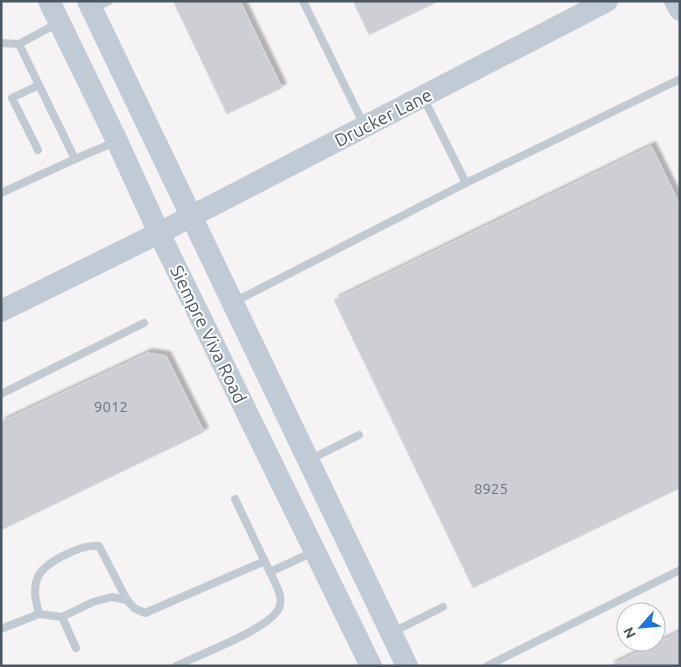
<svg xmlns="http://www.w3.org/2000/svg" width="681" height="667" font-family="Ubuntu,sans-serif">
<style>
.building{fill:#cdcfd5;stroke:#d7d9de;filter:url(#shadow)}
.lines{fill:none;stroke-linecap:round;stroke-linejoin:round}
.lane{stroke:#c1cad2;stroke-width:8}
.secondary{stroke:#c1cbd6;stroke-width:22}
.labels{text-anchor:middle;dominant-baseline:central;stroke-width:4;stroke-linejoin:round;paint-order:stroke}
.number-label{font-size:15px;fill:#6b747e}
.street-label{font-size:18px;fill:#4a5661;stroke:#fff}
</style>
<defs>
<filter id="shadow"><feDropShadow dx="4.5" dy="-4.5" stdDeviation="1" flood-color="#0004"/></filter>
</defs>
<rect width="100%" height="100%" fill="#f5f3f3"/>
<g class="building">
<path d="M173,1H240L282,88L227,114Z"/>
<path d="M353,1H439L369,35Z"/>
<path d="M651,146L680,205V488L473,588L334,300Z"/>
<path d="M148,353L166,356L204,432L1,530V422Z"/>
<path d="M680,632V666H609Z"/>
</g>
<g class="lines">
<g class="lane">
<path d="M303,1L364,125"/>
<path d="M93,9L109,1"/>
<path d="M58,23L19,44L75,159L115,142"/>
<path d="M1,43L19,44"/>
<path d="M423,97L466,183L680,79"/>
<path d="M38,150L12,98L39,85"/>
<path d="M1,193L75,159"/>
<path d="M234,302L466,183"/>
<path d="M1,394L144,323"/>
<path d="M309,460L359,435"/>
<path d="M235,499L270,572L313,552"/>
<path d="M39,614C36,602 33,591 37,579C43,562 82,544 99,546L127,600"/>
<path d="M1,629L39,614L62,617"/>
<path d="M393,632L443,607"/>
<path d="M76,648L62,617L93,602L112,597L127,600L134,608L145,613L265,561"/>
<path d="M176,666C198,655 270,629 279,608C284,597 275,583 270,572"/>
<path d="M487,666L680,570"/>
</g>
<g class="secondary">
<path d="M49,1L117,141L159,233L371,666"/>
<path d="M88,1L407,666"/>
<path d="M675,1L680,10"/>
<path d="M1,311L159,233L607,1"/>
</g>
</g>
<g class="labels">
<g class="number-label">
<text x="111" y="406">9012</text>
<text x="491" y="488">8925</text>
</g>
<g class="street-label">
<text transform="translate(383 117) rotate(-27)">Drucker Lane</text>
<text transform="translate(209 334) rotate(64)">Siempre Viva Road</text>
</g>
</g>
<rect width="681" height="667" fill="none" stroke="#4a5661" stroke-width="5"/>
<g transform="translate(641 627) rotate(243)"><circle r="24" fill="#ffffff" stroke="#b7bbc0"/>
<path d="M0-4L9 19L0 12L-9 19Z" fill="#1a73e8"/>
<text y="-8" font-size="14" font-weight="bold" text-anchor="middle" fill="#4a5661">N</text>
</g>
</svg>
